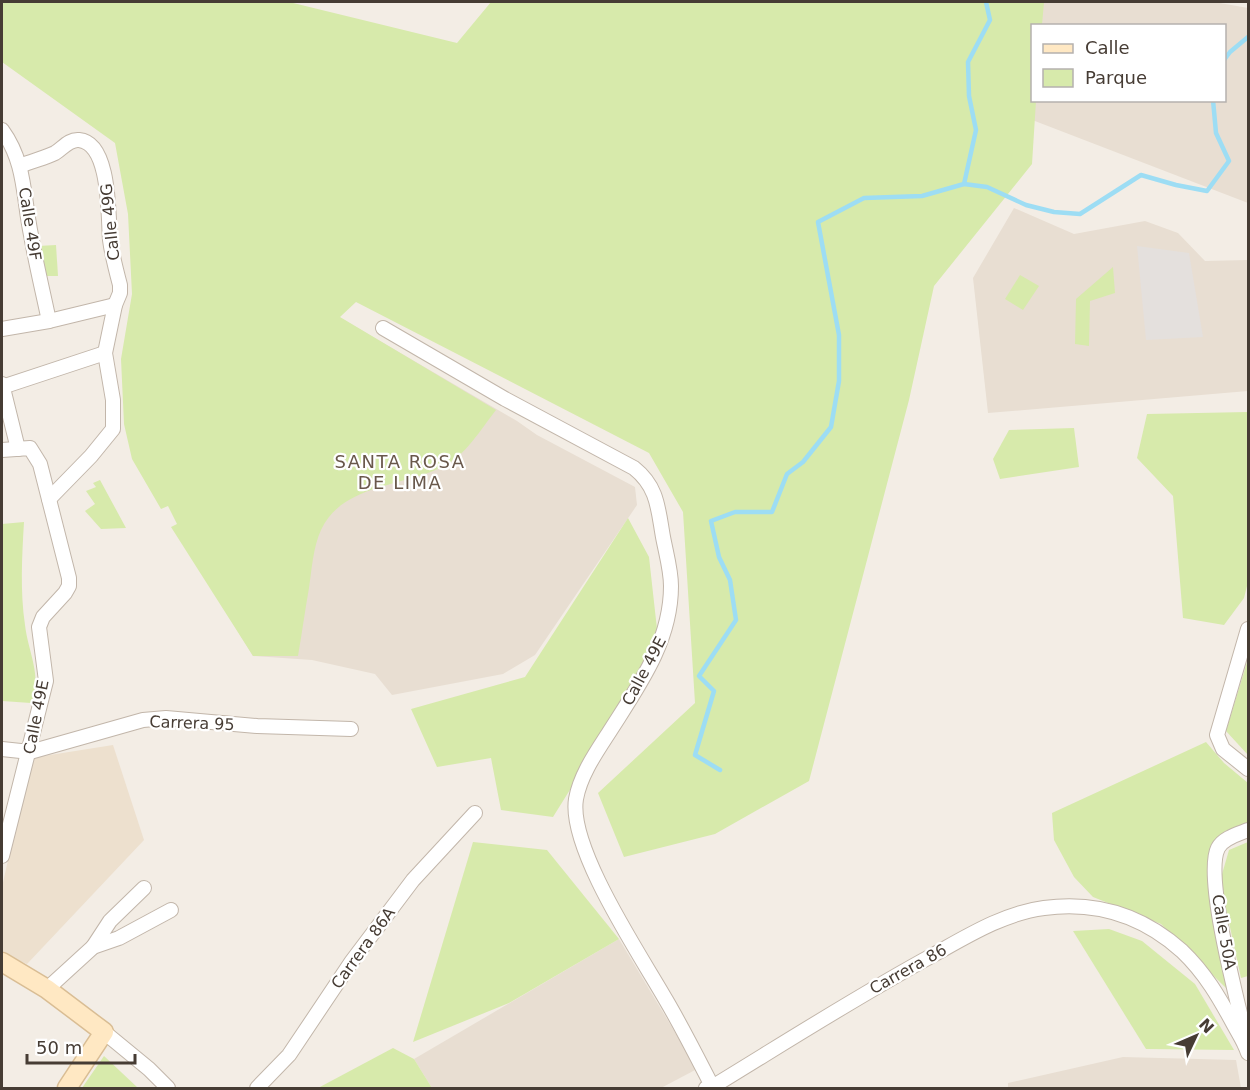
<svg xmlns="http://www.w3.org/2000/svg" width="1250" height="1090" font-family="'DejaVu Sans',sans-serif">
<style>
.residential{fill:#e8ded2;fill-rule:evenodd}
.education{fill:#ede0ce}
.green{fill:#d7eaab}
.parking{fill:#e4e0dd}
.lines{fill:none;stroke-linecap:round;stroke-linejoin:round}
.stream{stroke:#9dddf4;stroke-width:4.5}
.street-casing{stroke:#c2b6aa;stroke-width:16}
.secondary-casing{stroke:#d9bd94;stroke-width:21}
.street{stroke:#fff;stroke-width:14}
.secondary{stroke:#ffe8c3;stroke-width:18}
.labels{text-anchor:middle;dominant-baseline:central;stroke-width:4.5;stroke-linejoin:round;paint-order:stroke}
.street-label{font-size:16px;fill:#463c34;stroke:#fff}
.neighbourhood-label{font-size:18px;letter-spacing:1.5px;fill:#69584b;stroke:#fff}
</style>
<rect width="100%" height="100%" fill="#f3ede5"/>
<g class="residential">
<path d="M1021,2H1214L1248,8V203L1009,111ZM1032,26H1224V100H1032Z"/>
<path d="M1014,208L1074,234L1145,221L1178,233L1205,261L1248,260V391L988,413L973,278Z"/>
<path d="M339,317L517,421L537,435L635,487L637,505L535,655L503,674L392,695L375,674L312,660L253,656L221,604Z"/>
<path d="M619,939L697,1069L661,1088H432L414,1059Z"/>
<path d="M1123,1057L1236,1060L1241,1088H1008V1083Z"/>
</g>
<path class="education" d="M113,745L144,840L27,964L2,953V887L31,758Z"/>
<g class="green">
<path d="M2,2H289L457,43L491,2H1044L1042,25L1032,26V100L1036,101L1032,164L934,286L909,400L809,781L715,834L624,857L598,793L695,703L683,512L649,453L356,302L340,317L496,410C481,429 466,455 444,466C405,487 343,483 321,530C313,548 312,568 309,588C305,610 302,633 298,656H253L171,527L177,524L168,506L161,509L132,459L124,424L121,359L132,294L128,214L115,143L2,62Z"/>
<path d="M56,245L58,276H46L40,261L38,246Z"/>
<path d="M1113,267L1115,293L1090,301L1089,346L1075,344L1076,299Z"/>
<path d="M1020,275L1039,286L1023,310L1005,299Z"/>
<path d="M1248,412V582L1244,598L1224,625L1183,618L1173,496L1137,458L1147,414Z"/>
<path d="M1074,428L1079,467L1000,479L993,459L1009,430Z"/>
<path d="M100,480L126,528L101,529L85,511L95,504L86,491L96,487L93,483Z"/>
<path d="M628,518L649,557L659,647L553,817L501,810L491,758L437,767L411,709L525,677Z"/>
<path d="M24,522C22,556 20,591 25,625C28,652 43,677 31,703L2,701V524Z"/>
<path d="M1248,659V755L1226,731Z"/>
<path d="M1206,742L1224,763L1248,783V823L1225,831L1211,847L1209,896L1227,989L1161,924L1093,897L1074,877L1054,840L1052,813Z"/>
<path d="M473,842L547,850L619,939L509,1003L413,1042Z"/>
<path d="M1248,842V976L1241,978L1220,881L1229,850Z"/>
<path d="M1109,929L1142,941L1195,984L1234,1050L1146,1049L1073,931Z"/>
<path d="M393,1048L414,1059L432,1088H318Z"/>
<path d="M104,1056L138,1088H82Z"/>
</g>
<path class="parking" d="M1137,246L1189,253L1203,337L1146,340Z"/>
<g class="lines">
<g class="stream">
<path d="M1224,60L1230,52L1248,37"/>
<path d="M964,184L987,187L1026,205L1054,212L1080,214L1141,175L1176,185L1207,191L1229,161L1216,133L1213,100"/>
<path d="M720,770L695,755L714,691L699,676L736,620L730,580L719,557L711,521L735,512H772L787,474L803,462L831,427L839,381V335L818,222L864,198L922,196L964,184L976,130L969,96L968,62L990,20L986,2"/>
</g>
<g class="street-casing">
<g id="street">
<path d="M2,130C26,163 23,197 31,235C36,264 43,292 49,321"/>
<path d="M20,166C31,161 45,158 55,153C63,148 69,139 79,140C111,143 108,217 110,240C112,255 116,270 120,285V293L115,305L105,353L113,400V429L91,456L49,499"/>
<path d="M383,328L505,399L634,468C658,487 658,509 663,537C666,553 671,570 671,586C671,643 637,688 608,734C595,754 580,776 576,799C568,848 641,956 666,1000C683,1029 698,1059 713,1088"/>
<path d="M2,329L49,321L115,305"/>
<path d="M2,384L18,449"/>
<path d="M2,387L105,353"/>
<path d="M2,450L30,448L40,464L69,578V586L65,593L43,617L39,627L46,681L2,856"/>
<path d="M1248,629L1217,735L1223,749L1248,769"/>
<path d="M2,749L30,752L143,720L166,718L257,726L351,729"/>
<path d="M93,947L110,921L144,888"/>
<path d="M47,989L93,947L119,938L171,910"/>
<path d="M104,1032L149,1069L168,1088"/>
<path d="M1245,1034C1237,999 1204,876 1218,848C1223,838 1238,834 1248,830"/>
<path d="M257,1088L289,1055L352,961L413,880L475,813"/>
<path d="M706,1088L717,1084C789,1040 861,994 935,954C969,935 1005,913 1044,908C1096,901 1143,916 1182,951C1205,973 1219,997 1234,1025C1239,1034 1245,1043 1248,1053"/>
</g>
</g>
<g class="secondary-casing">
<path id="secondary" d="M2,962L47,989L104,1032L67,1088"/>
</g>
<use href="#street" class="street"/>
<use href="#secondary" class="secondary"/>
</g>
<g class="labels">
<g class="street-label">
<text transform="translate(110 222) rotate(-96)">Calle 49G</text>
<text transform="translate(30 224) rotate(81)">Calle 49F</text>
<text transform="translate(644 671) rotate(-62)">Calle 49E</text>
<text transform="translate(36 717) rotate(-79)">Calle 49E</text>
<text transform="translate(192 723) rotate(2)">Carrera 95</text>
<text transform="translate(1224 932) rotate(80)">Calle 50A</text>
<text transform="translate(363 948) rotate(-54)">Carrera 86A</text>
<text transform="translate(908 969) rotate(-29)">Carrera 86</text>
</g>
<g class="neighbourhood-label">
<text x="400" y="461">SANTA ROSA<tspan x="400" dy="21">DE LIMA</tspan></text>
</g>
</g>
<rect width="1250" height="1090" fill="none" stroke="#463c34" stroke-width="6"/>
<rect x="1031" y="24" width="195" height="78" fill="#ffffff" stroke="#b5b1ae" stroke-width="1.5"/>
<rect x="1043" y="44" width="30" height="9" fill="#ffe8c3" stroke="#b5b1ae" stroke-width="1.5"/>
<text x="1085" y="54" font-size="18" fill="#463c34">Calle</text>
<rect x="1043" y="69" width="30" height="18" fill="#d7eaab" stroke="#b5b1ae" stroke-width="1.5"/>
<text x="1085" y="84" font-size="18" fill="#463c34">Parque</text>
<g transform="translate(1196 1036) rotate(46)" stroke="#ffffff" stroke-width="4.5" paint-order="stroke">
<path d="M0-4.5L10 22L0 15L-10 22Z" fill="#463c34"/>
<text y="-9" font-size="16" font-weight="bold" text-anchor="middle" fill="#463c34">N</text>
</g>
<path d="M27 1054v9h108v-9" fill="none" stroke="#463c34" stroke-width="3"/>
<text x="36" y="1054" font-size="18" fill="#463c34" stroke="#ffffff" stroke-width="4.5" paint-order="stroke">50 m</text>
</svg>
